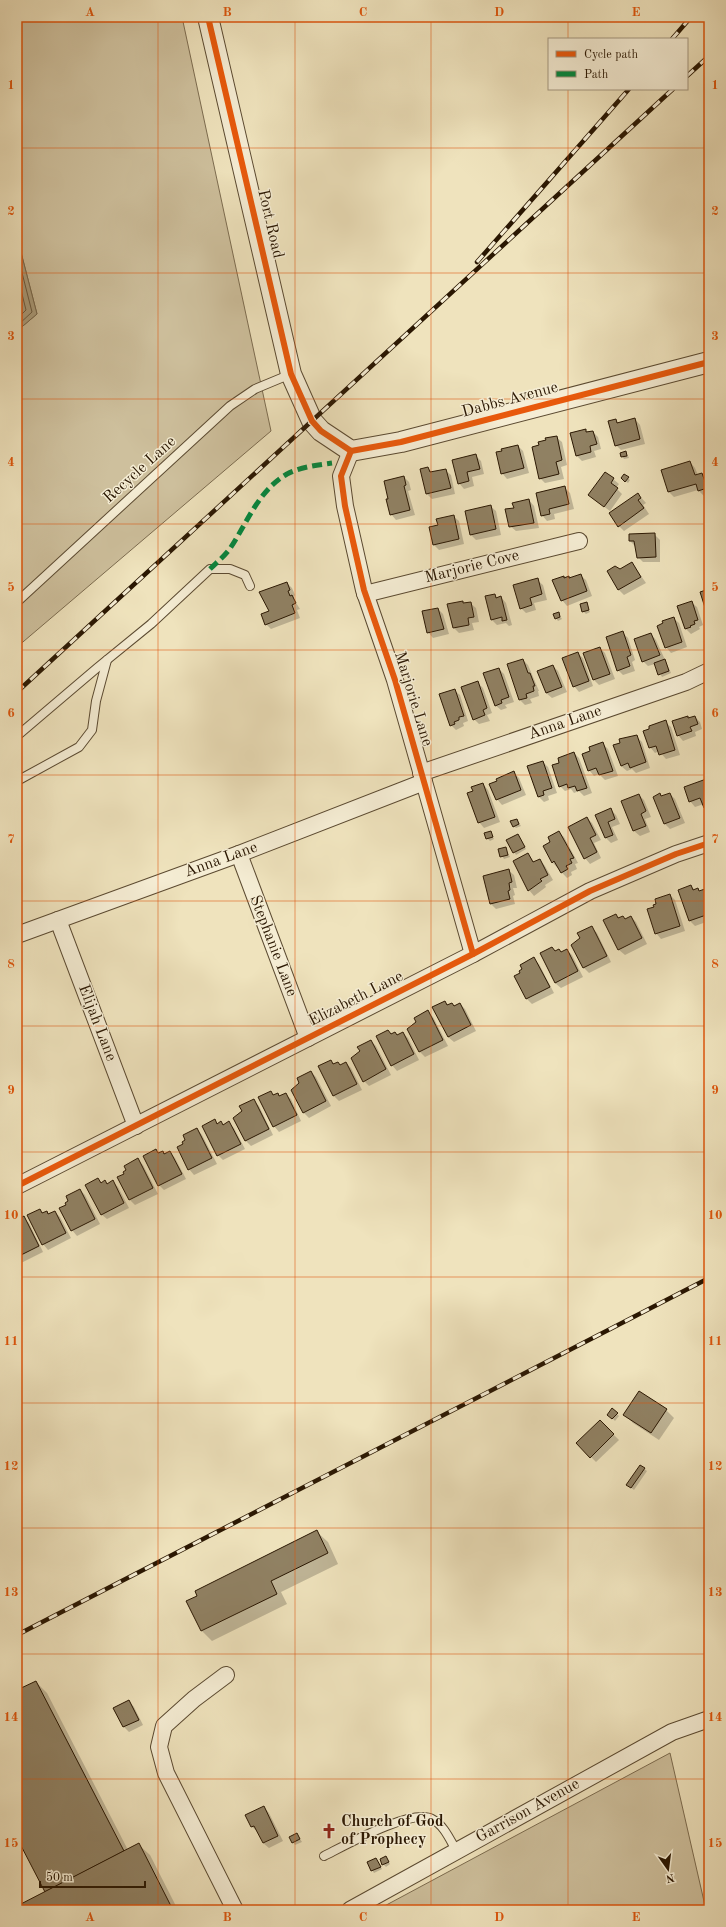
<svg xmlns="http://www.w3.org/2000/svg" width="726" height="1927" font-family="'Old Standard TT',serif">
<style>
.green{fill:#cec09d;stroke:#7c6c50}
.water{fill:#ac9e7d;stroke:#78684c}
.shadow{fill:#0003}
.lines{fill:none;stroke-linecap:round;stroke-linejoin:round}
.shore{stroke:#6b5a40;stroke-width:1}
.building{fill:#908163;stroke:#2a1702}
.service-casing{stroke:#5b4a31;stroke-width:10}
.minor-casing{stroke:#5b4a31;stroke-width:18}
.tertiary-casing{stroke:#5b4a31;stroke-width:22}
.service{stroke:#f5edd4;stroke-width:8}
.minor{stroke:#f5edd4;stroke-width:16}
.tertiary{stroke:#f5edd4;stroke-width:20}
.rail-casing{stroke:#2a1702;stroke-width:4.5}
.rail{stroke:#f5edd4;stroke-width:3;stroke-dasharray:9;stroke-linecap:butt}
.quiet{stroke:#00873e;stroke-width:5;stroke-dasharray:10 5;stroke-linecap:butt}
.cycleway-casing{stroke:#f5edd4;stroke-width:8}
.cycleway{stroke:#e8590c;stroke-width:6}
.grid{fill:none;stroke:#de560c;stroke-width:1;stroke-opacity:0.55}
.labels{text-anchor:middle;dominant-baseline:central;stroke-width:3;stroke-linejoin:round;paint-order:stroke}
.street-label{font-size:16px;fill:#2a1702;stroke:#f5edd4}
.poi-label{font-size:16px;font-weight:bold;fill:#2a1702;stroke:#f5edd4;text-anchor:start}
.neatline{fill:none;stroke:#de560c;stroke-width:1.5}
.grid-label{font-size:13px;text-anchor:middle;font-weight:bold;fill:#de560c}
</style>
<rect width="100%" height="100%" fill="#efe3bd"/>
<filter id="stains"><feTurbulence type="fractalNoise" baseFrequency=".005" numOctaves="4"/><feColorMatrix values="0 0 0 0 .2 0 0 0 0 .09 0 0 0 0 .02 0 0 0 .5 -.17"/></filter>
<radialGradient id="worn" r=".72"><stop offset=".6" stop-color="#630" stop-opacity="0"/><stop offset="1" stop-color="#630" stop-opacity=".3"/></radialGradient>
<g class="green">
<path d="M17,17H182L271,431L17,647V331L37,314L17,237Z"/>
<path d="M670,1753L706,1910H377Z"/>
</g>
<path class="water" d="M17,237L37,314L17,331Z"/>
<g class="shadow">
<path d="M635,419L640,425L645,444L621,450L616,445V421L619,423Z"/>
<path d="M585,430L589,433L593,432L598,437L601,449L594,451L596,457L582,461L577,456Z"/>
<path d="M556,437L562,442L567,465L561,467L564,479L545,483L540,478V446Z"/>
<path d="M518,446L523,451L529,473L507,479L502,473Z"/>
<path d="M626,452L629,458L624,459L621,454Z"/>
<path d="M476,456L481,461L484,474L472,477L474,486L464,489L459,483Z"/>
<path d="M690,462L695,468L698,475L702,474L707,479L709,494L704,496L698,490L674,497L669,492L662,470Z"/>
<path d="M428,468L433,473L445,470L451,475L455,494L432,499L427,494L421,469Z"/>
<path d="M624,475L630,480L628,483L624,480Z"/>
<path d="M404,477L409,482L411,490L408,491L415,515L396,520L391,514L390,499Z"/>
<path d="M613,479L619,484L616,488L622,494L610,511L595,500Z"/>
<path d="M564,487L570,493L574,509L554,514L555,519L547,521L542,515Z"/>
<path d="M638,494L646,503L643,505L649,514L624,531L619,526Z"/>
<path d="M529,500L534,506L539,528L516,531L510,526L515,509Z"/>
<path d="M490,506L496,511L501,535L476,540L471,535L466,512Z"/>
<path d="M453,516L459,521L464,544L439,550L434,545L439,525Z"/>
<path d="M654,534L660,540V562H643L638,557L635,546L630,541Z"/>
<path d="M632,563L646,583L624,595L619,590L608,571H620Z"/>
<path d="M580,575L586,580L592,596L567,606L562,600L563,577L570,579Z"/>
<path d="M537,580L543,585L547,600L534,603L536,610L526,613L521,608Z"/>
<path d="M287,583L292,588L295,595L293,598L300,609L297,610L300,618L271,629L266,624L270,611Z"/>
<path d="M494,595L498,598L501,597L506,603L512,625L509,626L506,623L497,625L492,620Z"/>
<path d="M462,602L465,604L470,603L476,608L479,622L472,623L474,630L459,633L454,628L449,605Z"/>
<path d="M691,602L697,607L703,625L699,627L700,629L691,634L686,629L678,607Z"/>
<path d="M586,603L590,612L586,614L583,611Z"/>
<path d="M438,609L443,614L449,634L433,638L428,632Z"/>
<path d="M558,613L562,619L558,621L556,618Z"/>
<path d="M673,618L679,623L687,647L671,653L666,647Z"/>
<path d="M622,632L628,638L635,660L632,662L635,671L623,675L618,670Z"/>
<path d="M651,634L656,640L671,673L662,677L655,664L648,666L643,661Z"/>
<path d="M600,648L605,653L615,679L599,685L594,680L584,654Z"/>
<path d="M577,653L583,658L593,686L579,692L574,686Z"/>
<path d="M523,660L528,665L539,691H538L539,696L530,699L532,703L525,705L520,700L509,665Z"/>
<path d="M553,666L558,671L567,692L552,698L546,693L538,672Z"/>
<path d="M499,669L504,674L514,702L505,705L507,708L501,710L495,705Z"/>
<path d="M477,682L483,688L492,713L487,715L490,721L479,724L474,719Z"/>
<path d="M454,690L460,695L468,721L463,723L464,726L456,730L451,725Z"/>
<path d="M687,717L689,719L695,717L700,722L702,729L695,732L696,736L683,741L678,735Z"/>
<path d="M665,722L671,727L680,755L666,759L659,751L655,753L650,747Z"/>
<path d="M636,736L642,742L650,768L636,773L632,769L627,771L621,766Z"/>
<path d="M603,744L608,749L618,776L605,780L599,774L594,776L589,770L591,752Z"/>
<path d="M574,753L579,758L592,793L584,796L579,791L574,793L571,789L565,791L560,786Z"/>
<path d="M543,762L548,767L557,793L548,796L549,800L544,802L538,796Z"/>
<path d="M514,773L519,778L526,795L502,805L497,799Z"/>
<path d="M709,779V805L706,806V808L709,807V811L705,807L704,804L695,807L690,801Z"/>
<path d="M483,784L488,790L500,822L484,828L479,822L474,792Z"/>
<path d="M660,794L662,797L670,794L675,799L685,823L670,829L665,824Z"/>
<path d="M639,795L644,800L651,817L645,819L650,832L640,836L634,831L623,801Z"/>
<path d="M610,809L616,815L620,824L612,827L618,840L611,843L606,838L597,815Z"/>
<path d="M587,818L592,823L601,840L594,843L601,858L590,864L585,858Z"/>
<path d="M517,820L521,826L516,828L514,826Z"/>
<path d="M490,832L494,839L490,841L487,838Z"/>
<path d="M559,832L564,837L578,863L575,864L577,869L571,872L572,875L567,878L552,862L551,842Z"/>
<path d="M518,835L526,849L516,855L508,840Z"/>
<path d="M505,848L510,857L504,859L499,850Z"/>
<path d="M528,854L535,863L540,860L545,866L553,880L545,885L546,887L534,896L529,890L514,861Z"/>
<path d="M508,870L514,875L517,888H513L515,895L513,896L515,904L496,909L491,904Z"/>
<path d="M691,886L695,890L697,889L700,892L705,890L709,894V921L695,926L690,921Z"/>
<path d="M670,895L675,900L685,931L661,939L656,933L655,908Z"/>
<path d="M616,915L620,919L625,920L631,917L636,922L647,944L625,955L619,950L604,921Z"/>
<path d="M592,928L597,933L611,962L589,973L584,968L572,945Z"/>
<path d="M552,948L556,952L562,953L567,950L572,955L583,977L561,988L555,983Z"/>
<path d="M534,959L539,964L554,993L532,1004L527,999L515,977L521,974Z"/>
<path d="M445,1002L449,1006L454,1007L460,1004L465,1009L476,1031L454,1042L448,1037Z"/>
<path d="M428,1012L433,1017L448,1046L425,1057L420,1052L409,1029Z"/>
<path d="M388,1031L392,1035L395,1033L398,1036L403,1033L408,1038L419,1060L397,1071L392,1065Z"/>
<path d="M371,1041L376,1046L391,1075L369,1086L364,1081Z"/>
<path d="M331,1061L335,1065L340,1066L346,1063L351,1068L362,1090L339,1101L334,1096L320,1067Z"/>
<path d="M311,1072L316,1077L331,1106L309,1118L303,1112Z"/>
<path d="M271,1092L274,1096L277,1094L280,1097L285,1094L291,1099L301,1121L279,1132L274,1126Z"/>
<path d="M253,1100L259,1106L273,1135L251,1146L246,1141L234,1118Z"/>
<path d="M214,1121L218,1124L221,1123L224,1125L229,1123L234,1128L245,1149L223,1160L218,1155Z"/>
<path d="M197,1129L202,1135L217,1164L194,1175L189,1169L178,1147L184,1144Z"/>
<path d="M155,1150L159,1154L165,1155L170,1152L175,1158L186,1179L164,1190L159,1185Z"/>
<path d="M138,1160L143,1165L158,1194L135,1205L130,1200L119,1178L125,1175Z"/>
<path d="M98,1180L102,1183L105,1182L108,1184L113,1182L118,1187L129,1208L107,1219L101,1214Z"/>
<path d="M80,1190L85,1195L100,1224L77,1236L72,1230L67,1205Z"/>
<path d="M40,1210L43,1214L47,1212L49,1214L55,1212L60,1217L71,1238L48,1250L43,1244Z"/>
<path d="M23,1218L29,1223L43,1252L21,1263L17,1259V1221Z"/>
<path d="M612,1410L619,1416L615,1421L611,1417Z"/>
<path d="M666,1410L674,1418L659,1440L633,1423L625,1415Z"/>
<path d="M600,1421L619,1440L596,1462L577,1443Z"/>
<path d="M640,1466L647,1471L634,1490L630,1487Z"/>
<path d="M317,1532L328,1542L338,1564L281,1592L287,1604L212,1641L201,1630Z"/>
<path d="M36,1682L47,1693L128,1850L139,1845L150,1855L178,1910H17V1907L46,1892L17,1837V1692Z"/>
<path d="M129,1701L134,1707L143,1725L129,1732L124,1727L115,1708Z"/>
<path d="M264,1807L269,1813L283,1841L269,1848L263,1843L258,1832L252,1827L246,1816Z"/>
<path d="M297,1834L302,1842L295,1845L290,1838Z"/>
<path d="M386,1857L390,1864L386,1867L383,1864Z"/>
<path d="M376,1859L382,1869L374,1873L368,1863Z"/>
</g>
<g class="lines">
<g class="shore">
<path d="M17,253L32,312L17,326"/>
<path d="M17,274L26,310L17,319"/>
</g>
</g>
<g class="building">
<path d="M709,404V445L705,405Z"/>
<path d="M635,418L640,439L615,446L608,421L616,419L617,423Z"/>
<path d="M586,429V432L593,431L597,444L590,446L591,452L576,456L570,433Z"/>
<path d="M557,436L562,460L556,462L559,474L539,479L532,447L539,445L538,442L546,440L545,438Z"/>
<path d="M518,445L524,468L501,474L496,452L502,451L501,449Z"/>
<path d="M626,451L627,456L621,457L620,453Z"/>
<path d="M476,454L480,469L467,472L469,481L458,484L452,460Z"/>
<path d="M690,461L695,475L702,473L707,488L698,491L696,484L668,492L661,470Z"/>
<path d="M428,467L430,472L446,469L451,488L426,494L420,469Z"/>
<path d="M605,472L614,478L611,483L618,488L604,507L588,495Z"/>
<path d="M624,474L629,477L625,482L621,478Z"/>
<path d="M404,476L406,485L404,486L410,510L390,515L386,499H388L384,481Z"/>
<path d="M565,486L569,504L549,509L550,514L541,516L536,493Z"/>
<path d="M638,493L641,498L638,500L644,508L618,527L609,513Z"/>
<path d="M529,499L534,523L509,527L505,509L514,508L512,503Z"/>
<path d="M491,505L496,529L470,535L465,511Z"/>
<path d="M454,515L459,539L433,545L429,527L438,525L436,519Z"/>
<path d="M655,533L656,557L637,558L634,541H629V534Z"/>
<path d="M632,562L641,577L618,590L607,571L615,566L620,569Z"/>
<path d="M581,574L587,591L561,601L552,580L564,576V578L569,576V578Z"/>
<path d="M538,578L542,594L530,598L532,605L520,609L513,585Z"/>
<path d="M287,582L290,590L288,591L290,596L292,595L296,603L292,605L295,613L265,625L261,614L269,611L259,592Z"/>
<path d="M709,589V620L700,592Z"/>
<path d="M495,594L496,598L501,596L507,620L502,621V617L491,620L485,596Z"/>
<path d="M463,601V603L471,602L474,617L468,618L469,625L453,628L447,604Z"/>
<path d="M692,601L698,620L694,621L695,624L690,626L691,627L685,629L677,606Z"/>
<path d="M587,602L589,610L582,612L580,604Z"/>
<path d="M438,608L444,629L427,633L422,611Z"/>
<path d="M559,612L560,617L555,619L553,614Z"/>
<path d="M674,617L682,642L665,648L657,626L663,623L662,621Z"/>
<path d="M623,631L631,655L627,657L630,666L617,671L606,637Z"/>
<path d="M651,633L660,655L642,662L634,639Z"/>
<path d="M600,647L610,674L593,680L583,653Z"/>
<path d="M578,652L589,681L573,687L562,658Z"/>
<path d="M523,659L528,673H530L535,686H533L534,691L526,694L527,698L519,700L507,664Z"/>
<path d="M665,659L669,671L658,675L654,663Z"/>
<path d="M553,665L562,687L546,693L537,671Z"/>
<path d="M499,668L509,697L501,700L502,703L495,706L483,673Z"/>
<path d="M478,681L487,708L483,710L485,715L473,720L461,687Z"/>
<path d="M455,689L464,716L459,717V720L454,722L455,724L450,726L439,694Z"/>
<path d="M688,716V718L695,716L698,724L690,727L692,731L677,736L672,721Z"/>
<path d="M666,720L675,750L659,755L656,746L649,748L643,731L649,729V726Z"/>
<path d="M637,735L646,762L630,768L628,763L621,766L613,745L620,743L619,739Z"/>
<path d="M603,742L613,771L599,775L596,768L588,771L582,754L590,751L589,747Z"/>
<path d="M574,752L587,788L577,791L575,786L568,788L567,784L559,787L552,765L559,763L558,758Z"/>
<path d="M543,761L552,788L543,791L544,795L538,797L527,766Z"/>
<path d="M514,771L521,790L496,800L489,784L497,781L496,779Z"/>
<path d="M709,778V806L704,808L700,798L689,802L684,787Z"/>
<path d="M483,783L495,817L478,823L467,793L473,791L471,787Z"/>
<path d="M660,793L661,796L670,793L680,818L664,824L653,797Z"/>
<path d="M639,794L646,811L641,814L646,826L633,831L621,801Z"/>
<path d="M611,808L615,819L608,822L613,835L605,838L595,815Z"/>
<path d="M587,817L596,835L590,838L597,852L584,859L568,827Z"/>
<path d="M517,819L519,824L513,827L510,821Z"/>
<path d="M491,831L493,837L486,839L484,833Z"/>
<path d="M559,831L574,858L570,859L572,863L566,866L568,869L561,873L554,861L552,863L543,846L550,842L548,837Z"/>
<path d="M518,834L525,847L513,853L506,840Z"/>
<path d="M506,847L508,855L500,857L498,849Z"/>
<path d="M528,853L533,862L540,859L548,875L540,879L542,881L528,891L513,861Z"/>
<path d="M509,869L512,882L509,883L510,890L508,891L510,899L490,904L483,876Z"/>
<path d="M691,885L693,890L698,888L699,891L705,889L709,899V914L689,921L678,890Z"/>
<path d="M670,894L680,926L655,934L647,909L654,907L653,905L656,904L655,899Z"/>
<path d="M616,914L618,918L623,916L625,919L631,916L642,938L618,950L603,920Z"/>
<path d="M592,926L607,956L583,968L571,945L580,938L577,933Z"/>
<path d="M552,947L555,951L559,949L561,952L567,949L578,971L555,983L540,953Z"/>
<path d="M534,957L550,987L526,999L514,976L520,973L519,971L522,969L520,965Z"/>
<path d="M445,1001L447,1005L452,1003L454,1006L460,1003L471,1025L448,1037L432,1007Z"/>
<path d="M428,1010L443,1040L419,1052L407,1029L416,1022L414,1018Z"/>
<path d="M388,1030L391,1034L395,1032L397,1035L403,1032L414,1054L391,1066L376,1036Z"/>
<path d="M371,1040L386,1069L363,1082L351,1058L360,1051L357,1047Z"/>
<path d="M331,1060L333,1064L338,1062L340,1065L346,1062L357,1084L333,1096L318,1066Z"/>
<path d="M311,1071L326,1101L303,1113L291,1090L299,1083L297,1078Z"/>
<path d="M271,1091L273,1095L278,1093L279,1096L286,1093L297,1115L273,1127L258,1097Z"/>
<path d="M254,1099L269,1129L245,1141L233,1118L242,1111L239,1106Z"/>
<path d="M215,1119L217,1124L221,1121L223,1125L229,1121L241,1144L217,1156L202,1126Z"/>
<path d="M197,1128L212,1158L188,1170L177,1147L183,1144L182,1142L185,1140L183,1135Z"/>
<path d="M156,1149L158,1153L163,1151L164,1154L170,1151L182,1174L158,1186L143,1156Z"/>
<path d="M138,1158L153,1188L129,1200L117,1177L124,1174L123,1172L126,1170L124,1166Z"/>
<path d="M98,1178L101,1183L105,1180L107,1184L113,1180L124,1203L101,1215L85,1185Z"/>
<path d="M80,1189L95,1219L71,1231L59,1208L66,1205L65,1203L68,1201L66,1196Z"/>
<path d="M40,1209L42,1213L47,1211L48,1214L55,1211L66,1233L42,1245L27,1215Z"/>
<path d="M24,1216L39,1246L17,1257V1220Z"/>
<path d="M639,1391L667,1409L651,1433L623,1415Z"/>
<path d="M612,1408L618,1413L612,1419L607,1415Z"/>
<path d="M600,1420L614,1434L590,1458L576,1443Z"/>
<path d="M640,1465L645,1468L631,1488L626,1485Z"/>
<path d="M317,1530L328,1553L271,1581L277,1594L201,1631L186,1601L197,1596L195,1591Z"/>
<path d="M36,1681L124,1851L45,1892L17,1838V1690Z"/>
<path d="M129,1700L139,1720L123,1727L113,1708Z"/>
<path d="M264,1806L278,1836L263,1843L254,1826L251,1827L245,1815Z"/>
<path d="M297,1833L300,1839L292,1843L289,1837Z"/>
<path d="M139,1843L173,1910H17V1906Z"/>
<path d="M386,1856L389,1862L382,1865L380,1859Z"/>
<path d="M376,1858L381,1867L371,1871L367,1862Z"/>
</g>
<g class="lines">
<g class="service-casing">
<g id="service">
<path d="M17,602L230,406L255,389L291,374"/>
<path d="M17,736L97,668L151,624L210,569H230L245,575L250,586"/>
<path d="M17,781L79,747L92,730L96,701L107,660"/>
<path d="M324,1856C346,1845 412,1808 432,1819C444,1825 450,1840 456,1850"/>
</g>
</g>
<g class="minor-casing">
<g id="minor">
<path d="M351,451L341,476L345,506L364,590L395,680L473,954"/>
<path d="M365,594L579,541"/>
<path d="M421,773L686,682L709,671"/>
<path d="M239,854L308,1038"/>
<path d="M58,920L136,1126"/>
<path d="M17,935L239,854L424,782"/>
<path d="M17,1186L473,954L590,891L676,854L709,843"/>
<path d="M226,1675L194,1699L164,1726L159,1747L166,1773L235,1910"/>
<path d="M350,1910L672,1732L709,1719"/>
</g>
</g>
<g class="tertiary-casing">
<path id="tertiary" d="M208,17L291,374L312,421L321,431L351,451L401,442L709,362"/>
</g>
<use href="#service" class="service"/>
<use href="#minor" class="minor"/>
<use href="#tertiary" class="tertiary"/>
<g class="rail-casing">
<g id="rail">
<path d="M672,39L691,17"/>
<path d="M687,76L709,56"/>
<path d="M477,262L629,89"/>
<path d="M17,692L673,89"/>
<path d="M17,1635L709,1278"/>
</g>
</g>
<use href="#rail" class="rail"/>
<path class="quiet" d="M210,569C217,562 226,555 231,547C248,521 259,490 287,474C300,467 318,465 332,463"/>
<g class="cycleway-casing">
<g id="cycleway">
<path d="M208,17L291,374L312,421L321,431L351,451L401,442L709,362"/>
<path d="M351,451L341,476L345,506L364,590L395,680L473,954"/>
<path d="M17,1186L473,954L590,891L676,854L709,843"/>
</g>
</g>
<use href="#cycleway" class="cycleway"/>
</g>
<path class="grid" d="M158,17V1910M295,17V1910M431,17V1910M568,17V39M568,89V1910M17,148H709M17,273H709M17,399H709M17,524H709M17,650H709M17,775H709M17,901H709M17,1026H709M17,1152H709M17,1277H709M17,1403H709M17,1528H709M17,1654H709M17,1779H709"/>
<defs>
<g id="church-bare" transform="scale(1.2)"><path d="M-1.2-6h2.4v3.5h3.3v2.4h-3.3V6h-2.4V-.1h-3.3v-2.4h3.3Z" fill="#8f2418" stroke="#f5edd4" stroke-width="2.5" paint-order="stroke"/></g>
</defs>
<g fill-rule="evenodd">
<use href="#church-bare" x="329" y="1831"/>
</g>
<g class="labels">
<g class="street-label">
<text transform="translate(270 224) rotate(77)">Port Road</text>
<text transform="translate(510 400) rotate(-15)">Dabbs Avenue</text>
<text transform="translate(140 470) rotate(-42)">Recycle Lane</text>
<text transform="translate(472 567) rotate(-14)">Marjorie Cove</text>
<text transform="translate(413 699) rotate(73)">Marjorie Lane</text>
<text transform="translate(565 723) rotate(-19)">Anna Lane</text>
<text transform="translate(221 860) rotate(-20)">Anna Lane</text>
<text transform="translate(273 946) rotate(69)">Stephanie Lane</text>
<text transform="translate(356 999) rotate(-27)">Elizabeth Lane</text>
<text transform="translate(97 1023) rotate(69)">Elijah Lane</text>
<text transform="translate(528 1811) rotate(-29)">Garrison Avenue</text>
</g>
<g class="poi-label">
<text x="341" y="1822">Church of God<tspan x="341" dy="18">of Prophecy</tspan></text>
</g>
</g>
<rect width="726" height="1927" fill="none" stroke="#efe3bd" stroke-width="44"/>
<rect x="548" y="38" width="140" height="52" fill="#f5edd4" stroke="#a49780"/>
<rect x="556" y="51" width="20" height="6" fill="#e8590c" stroke="#a49780"/>
<text x="584" y="58" font-size="12" fill="#2a1702">Cycle path</text>
<rect x="556" y="71" width="20" height="6" fill="#00873e" stroke="#a49780"/>
<text x="584" y="78" font-size="12" fill="#2a1702">Path</text>
<g transform="translate(668 1869) rotate(166)" stroke="#f5edd4" stroke-width="3" paint-order="stroke">
<path d="M0-3L7 15L0 10L-7 15Z" fill="#2a1702"/>
<text y="-6" font-size="11" font-weight="bold" text-anchor="middle" fill="#2a1702">N</text>
</g>
<path d="M40 1881v6h105v-6" fill="none" stroke="#2a1702" stroke-width="2"/>
<text x="46" y="1881" font-size="12" fill="#2a1702" stroke="#f5edd4" stroke-width="3" paint-order="stroke">50 m</text>
<rect x="22" y="22" width="682" height="1883" class="neatline"/>
<g class="grid-label">
<text x="90" y="16">A</text>
<text x="227" y="16">B</text>
<text x="363" y="16">C</text>
<text x="499" y="16">D</text>
<text x="636" y="16">E</text>
<text x="11" y="89">1</text>
<text x="715" y="89">1</text>
<text x="11" y="215">2</text>
<text x="715" y="215">2</text>
<text x="11" y="340">3</text>
<text x="715" y="340">3</text>
<text x="11" y="466">4</text>
<text x="715" y="466">4</text>
<text x="11" y="591">5</text>
<text x="715" y="591">5</text>
<text x="11" y="717">6</text>
<text x="715" y="717">6</text>
<text x="11" y="843">7</text>
<text x="715" y="843">7</text>
<text x="11" y="968">8</text>
<text x="715" y="968">8</text>
<text x="11" y="1094">9</text>
<text x="715" y="1094">9</text>
<text x="11" y="1219">10</text>
<text x="715" y="1219">10</text>
<text x="11" y="1345">11</text>
<text x="715" y="1345">11</text>
<text x="11" y="1470">12</text>
<text x="715" y="1470">12</text>
<text x="11" y="1596">13</text>
<text x="715" y="1596">13</text>
<text x="11" y="1721">14</text>
<text x="715" y="1721">14</text>
<text x="11" y="1847">15</text>
<text x="715" y="1847">15</text>
<text x="90" y="1921">A</text>
<text x="227" y="1921">B</text>
<text x="363" y="1921">C</text>
<text x="499" y="1921">D</text>
<text x="636" y="1921">E</text>
</g>
<rect width="100%" height="100%" filter="url(#stains)"/>
<rect width="100%" height="100%" fill="url(#worn)"/>
</svg>
